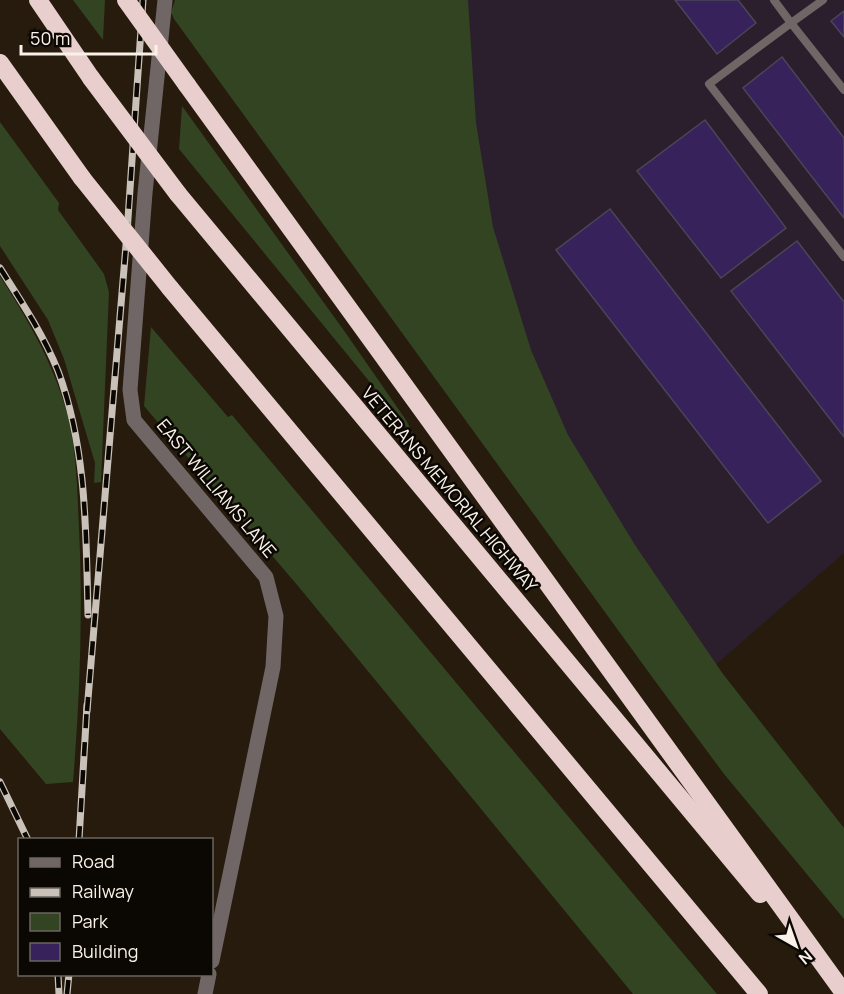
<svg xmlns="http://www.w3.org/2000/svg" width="844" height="994" font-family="Manrope,sans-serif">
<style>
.industrial{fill:#2c1f2d}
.green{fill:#324421}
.building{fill:#37225c;stroke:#4a4557;stroke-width:1.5}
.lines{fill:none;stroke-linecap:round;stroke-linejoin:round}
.service{stroke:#706665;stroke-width:8}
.minor{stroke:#706665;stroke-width:15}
.motorway{stroke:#e8cecc;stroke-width:18}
.rail-casing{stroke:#cac2b8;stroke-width:7}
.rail{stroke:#0b0703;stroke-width:4.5;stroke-dasharray:14;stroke-linecap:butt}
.motorway-bridge{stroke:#e8cecc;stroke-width:18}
.labels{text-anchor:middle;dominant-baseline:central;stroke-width:5;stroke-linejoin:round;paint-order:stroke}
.street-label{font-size:18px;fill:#faf2e9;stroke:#0b0703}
</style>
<rect width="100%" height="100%" fill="#261b0d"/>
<path class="industrial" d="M461,0H844V553L713,667L581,482L480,226Z"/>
<g class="green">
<path d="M73,0H105L103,40Z"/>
<path d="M175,0H468L476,123L493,227L531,350L568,435L635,545L723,674L844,828V919L724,774L655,681L174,19L171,12Z"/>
<path d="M182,106L345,332L406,420L414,436L179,149Z"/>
<path d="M0,122L59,203L58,210L104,274L109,292L101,482L94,483L95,463L64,359L48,320L0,246Z"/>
<path d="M0,276C26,317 51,359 65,406C77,446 77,487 79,528C83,613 80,697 73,782L46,784L0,729Z"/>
<path d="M151,327L228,417L232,415L717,994H633L298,586L144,406Z"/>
</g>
<g class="building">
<path d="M675,0H738L756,23L717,54Z"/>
<path d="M844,11V37L831,21Z"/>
<path d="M782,57L844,138V218L743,88Z"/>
<path d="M705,120L786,228L721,278L637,171Z"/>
<path d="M610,209L821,481L768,523L556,250Z"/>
<path d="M797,241L844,302V437L731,291Z"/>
</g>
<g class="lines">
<g class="service">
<path d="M774,0L791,23L823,0"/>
<path d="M844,90L791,23L709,84L844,257"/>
</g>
<g class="minor">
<path d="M165,0L145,193L130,390L134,420L266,577L276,616L273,667L212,961"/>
<path d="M205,994L209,974"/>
</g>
<g class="motorway">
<path d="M38,0L91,78"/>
<path d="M0,63L82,178"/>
<path d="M187,85L844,993"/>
<path d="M178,194L760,894"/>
<path d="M170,288L759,994"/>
</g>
<g class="rail-casing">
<g id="rail">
<path d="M0,268C21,301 43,334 58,371C87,449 86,533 88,615"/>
<path d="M87,711L127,233L143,0"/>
<path d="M0,782L28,840"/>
<path d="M79,840L87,705"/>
<path d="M58,974L59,994"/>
<path d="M67,994L69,974"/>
</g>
</g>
<use href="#rail" class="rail"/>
<g class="motorway-bridge">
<path d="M126,0L187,85"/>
<path d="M91,78L178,194"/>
<path d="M82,178L170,288"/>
</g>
</g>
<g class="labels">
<g class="street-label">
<text transform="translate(217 488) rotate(50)">EAST WILLIAMS LANE</text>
<text transform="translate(450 489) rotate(50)">VETERANS MEMORIAL HIGHWAY</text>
</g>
</g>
<rect x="18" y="838" width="195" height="138" fill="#0b0703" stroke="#6b655f" stroke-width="1.5"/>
<rect x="30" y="858" width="30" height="9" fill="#706665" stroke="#6b655f" stroke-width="1.5"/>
<text x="72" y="868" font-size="18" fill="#faf2e9">Road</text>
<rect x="30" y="888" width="30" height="9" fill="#cac2b8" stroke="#6b655f" stroke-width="1.5"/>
<text x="72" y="898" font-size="18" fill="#faf2e9">Railway</text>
<rect x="30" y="913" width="30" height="18" fill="#324421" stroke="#6b655f" stroke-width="1.5"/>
<text x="72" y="928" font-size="18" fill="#faf2e9">Park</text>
<rect x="30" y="943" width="30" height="18" fill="#37225c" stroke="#6b655f" stroke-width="1.5"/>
<text x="72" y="958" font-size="18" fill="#faf2e9">Building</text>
<g transform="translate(796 946) rotate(140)" stroke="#0b0703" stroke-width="4.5" paint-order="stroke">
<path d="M0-4.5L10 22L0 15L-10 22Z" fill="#faf2e9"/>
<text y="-9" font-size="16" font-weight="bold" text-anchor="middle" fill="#faf2e9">N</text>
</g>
<path d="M21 45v9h135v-9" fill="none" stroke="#faf2e9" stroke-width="3"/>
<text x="30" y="45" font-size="18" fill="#faf2e9" stroke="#0b0703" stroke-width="4.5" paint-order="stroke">50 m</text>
</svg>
